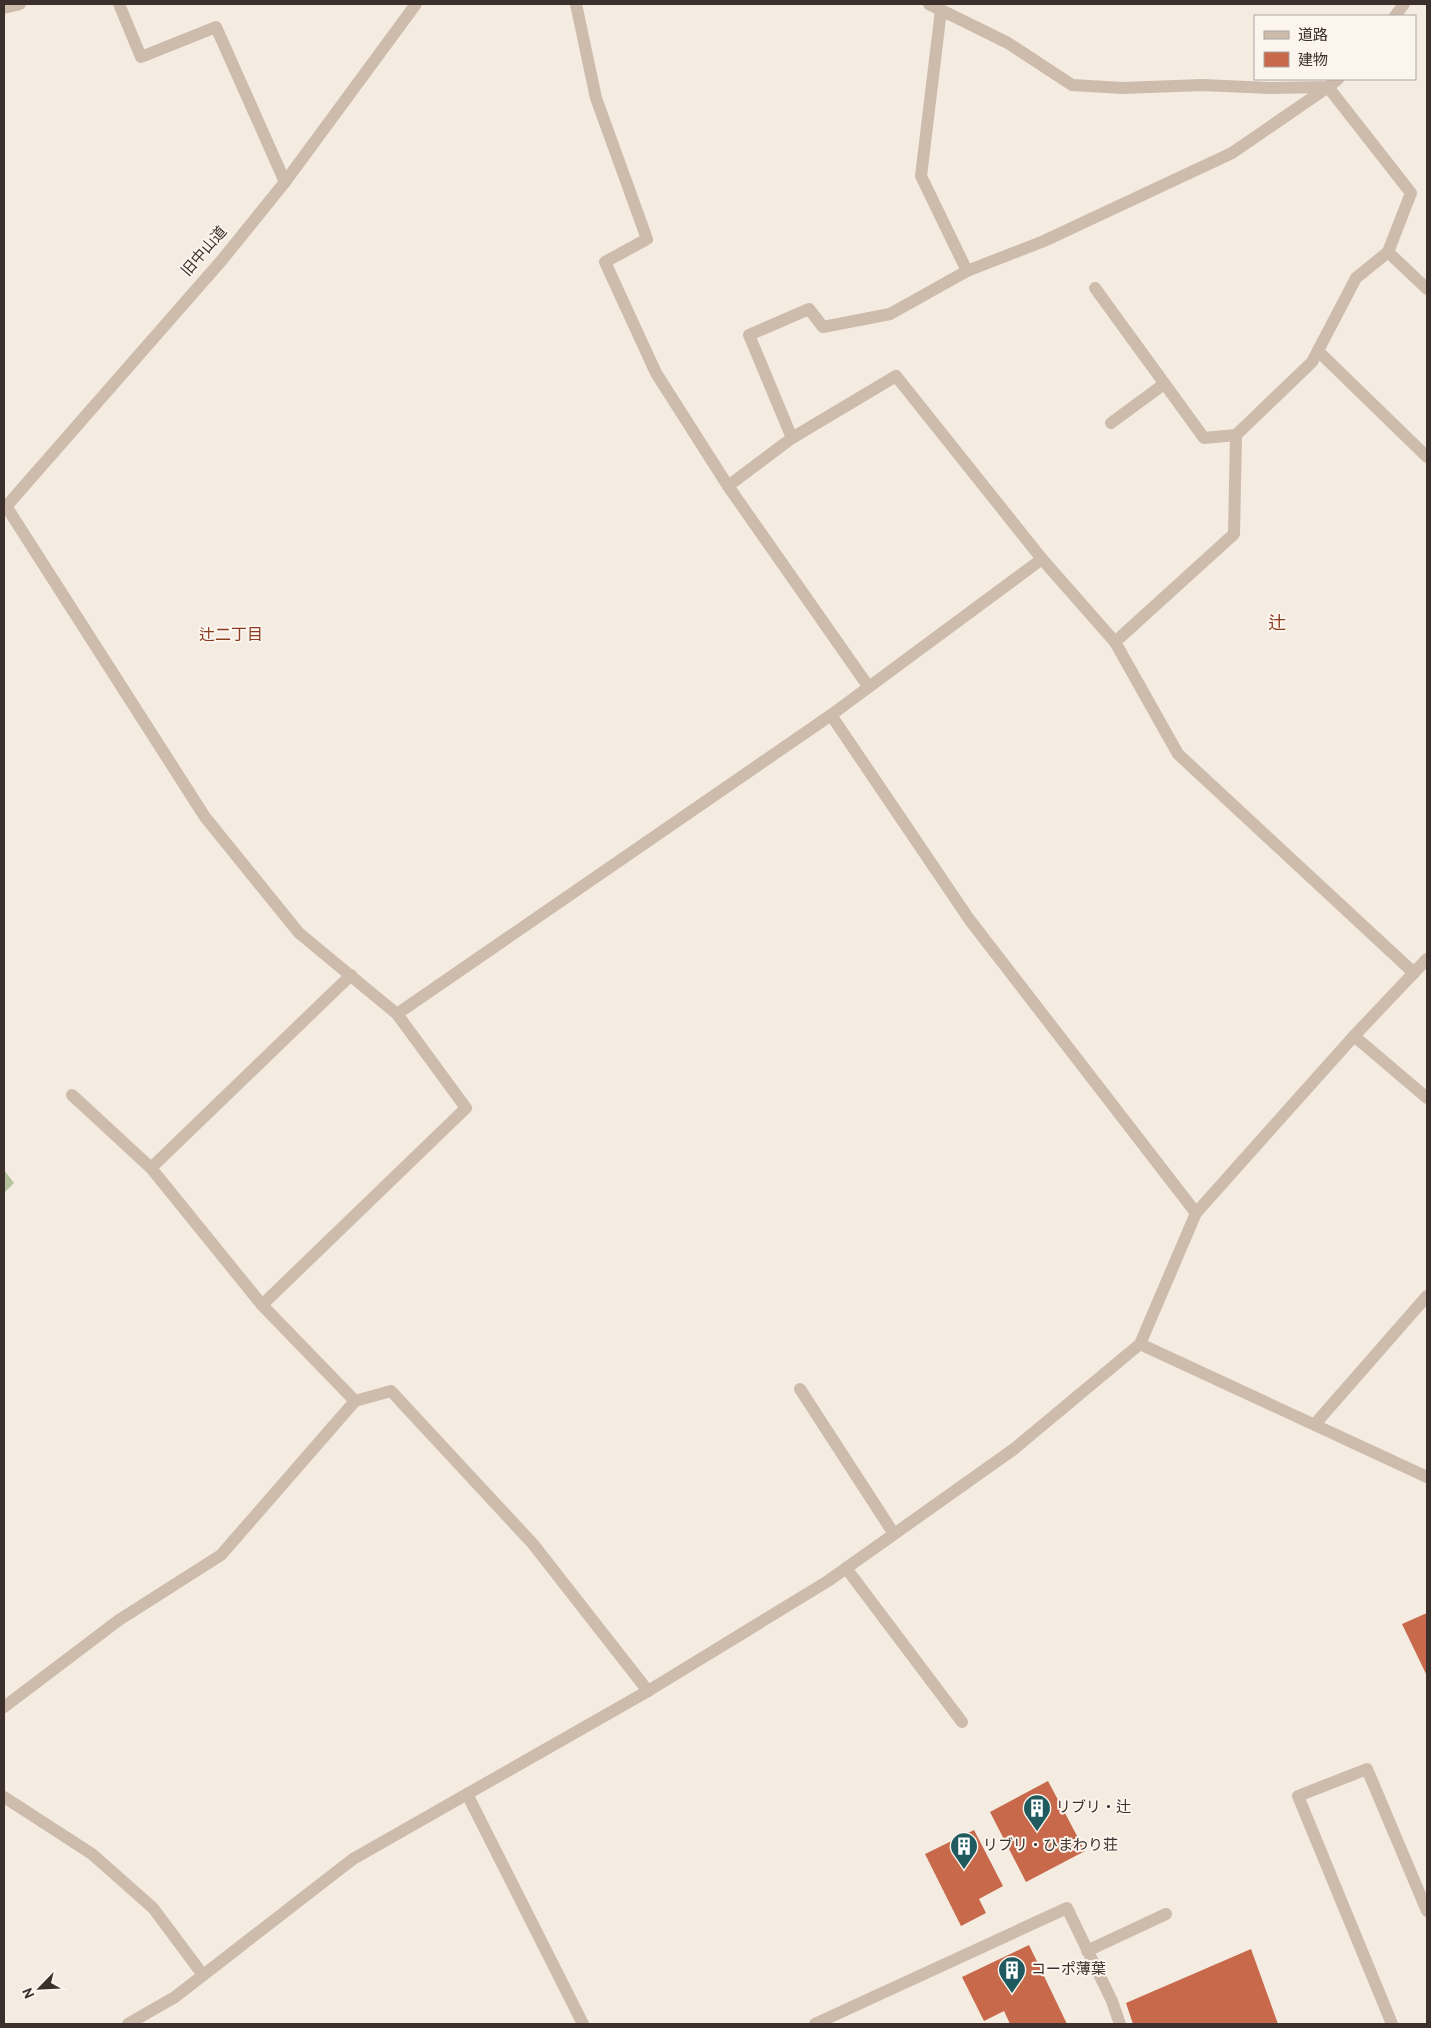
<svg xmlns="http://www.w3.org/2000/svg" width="1431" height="2028" font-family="Overpass,'Noto Sans JP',sans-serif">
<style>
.green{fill:#b8c4a0}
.building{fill:#c8694b}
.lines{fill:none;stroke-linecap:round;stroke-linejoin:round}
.minor{stroke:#cdbbac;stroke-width:12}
.labels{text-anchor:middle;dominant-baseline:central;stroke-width:4;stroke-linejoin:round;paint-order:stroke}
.street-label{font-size:15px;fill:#3b302b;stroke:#fbf5ee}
.poi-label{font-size:15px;fill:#3b302b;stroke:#fbf5ee;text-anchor:start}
.neighbourhood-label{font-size:16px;fill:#8c3b22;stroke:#fbf5ee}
.quarter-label{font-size:18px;fill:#8c3b22;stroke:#fbf5ee}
</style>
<rect width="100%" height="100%" fill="#f4ebe1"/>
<path class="green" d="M4,1170L14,1183L4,1193Z"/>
<g class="building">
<path d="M1427,1613V1676L1402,1624Z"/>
<path d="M1048,1781L1085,1851L1026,1882L990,1812Z"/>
<path d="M974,1830L1003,1886L979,1899L986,1913L961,1926L925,1854Z"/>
<path d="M1029,1945L1067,2024H1010L1004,2011L984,2021L962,1977Z"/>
<path d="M1251,1949L1278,2024H1133L1126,2003Z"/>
</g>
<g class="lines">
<g class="minor">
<path d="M119,4L141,57L216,27L285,182"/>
<path d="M576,4L596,98L647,239L605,262L656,373L728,486L868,686"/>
<path d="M929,4L1008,43L1072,85L1123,88L1202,85L1270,88L1328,87L1338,79"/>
<path d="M4,8L20,4"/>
<path d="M941,10L921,176L967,271"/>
<path d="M1395,16L1404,4"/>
<path d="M1388,252L1427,289"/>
<path d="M1095,288L1204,438L1236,435"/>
<path d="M1318,351L1427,457"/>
<path d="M1111,423L1164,384"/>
<path d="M792,438L749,335L809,309L823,327L890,314L967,271L1044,241L1232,153L1328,87L1411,193L1388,252L1356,278L1312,362L1236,435L1234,534L1115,642"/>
<path d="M728,486L792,438L896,376L1042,559L1115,642L1178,754L1414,973"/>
<path d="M6,506L205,817L299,933L397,1014L466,1108L262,1305"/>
<path d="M4,509L222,260L285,182L416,4"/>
<path d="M831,715L969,919L1196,1213"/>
<path d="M397,1014L831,715L1042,559"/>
<path d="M1354,1036L1427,1098"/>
<path d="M72,1095L151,1168L262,1305L355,1401"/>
<path d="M151,1168L351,975"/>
<path d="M1140,1344L1427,1477"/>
<path d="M800,1389L894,1534"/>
<path d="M1315,1424L1427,1296"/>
<path d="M846,1568L962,1722"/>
<path d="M4,1707L119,1620L221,1555L355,1401L391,1391L533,1544L648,1691"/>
<path d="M467,1794L583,2024"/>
<path d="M4,1797L92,1854L153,1908L203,1975"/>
<path d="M1087,1951L1166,1914"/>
<path d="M128,2024L175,1997L353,1859L648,1691L828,1581L1014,1449L1140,1344L1196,1213L1354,1036L1427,959"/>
<path d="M815,2024L1067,1908L1112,2001L1120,2024"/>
<path d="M1392,2024L1298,1796L1367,1769L1427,1911"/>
</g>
</g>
<defs>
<g id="building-pin" transform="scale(1.4375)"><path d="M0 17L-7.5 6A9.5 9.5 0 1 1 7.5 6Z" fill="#1f5a5e" stroke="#fbf5ee"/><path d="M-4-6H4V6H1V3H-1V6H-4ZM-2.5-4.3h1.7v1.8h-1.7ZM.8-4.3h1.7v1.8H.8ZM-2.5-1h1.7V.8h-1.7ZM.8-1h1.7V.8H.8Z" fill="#fff"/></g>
</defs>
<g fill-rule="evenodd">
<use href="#building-pin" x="1037" y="1808"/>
<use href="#building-pin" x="964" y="1846"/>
<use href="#building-pin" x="1012" y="1970"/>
</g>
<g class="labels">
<g class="street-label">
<text transform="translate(205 252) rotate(-49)">旧中山道</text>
</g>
<g class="poi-label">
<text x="1056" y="1808">リブリ・辻</text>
<text x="983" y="1846">リブリ・ひまわり荘</text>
<text x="1031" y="1970">コーポ薄葉</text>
</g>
<g class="neighbourhood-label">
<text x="231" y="636">辻二丁目</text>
</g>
<g class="quarter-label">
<text x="1277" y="624">辻</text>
</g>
</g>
<rect width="1431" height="2028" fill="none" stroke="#3b302b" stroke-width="10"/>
<rect x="1254" y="15" width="162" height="65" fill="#fbf5ee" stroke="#aea6a0"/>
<rect x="1264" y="31" width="25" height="8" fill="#cdbbac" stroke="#aea6a0"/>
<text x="1298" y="40" font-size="15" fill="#3b302b">道路</text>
<rect x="1264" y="52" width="25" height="15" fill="#c8694b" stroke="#aea6a0"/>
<text x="1298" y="65" font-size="15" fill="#3b302b">建物</text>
<g transform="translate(40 1988) rotate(246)" stroke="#fbf5ee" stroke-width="4" paint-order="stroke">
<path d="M0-4L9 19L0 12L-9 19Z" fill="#3b302b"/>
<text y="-8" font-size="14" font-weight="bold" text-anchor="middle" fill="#3b302b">N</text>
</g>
</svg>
